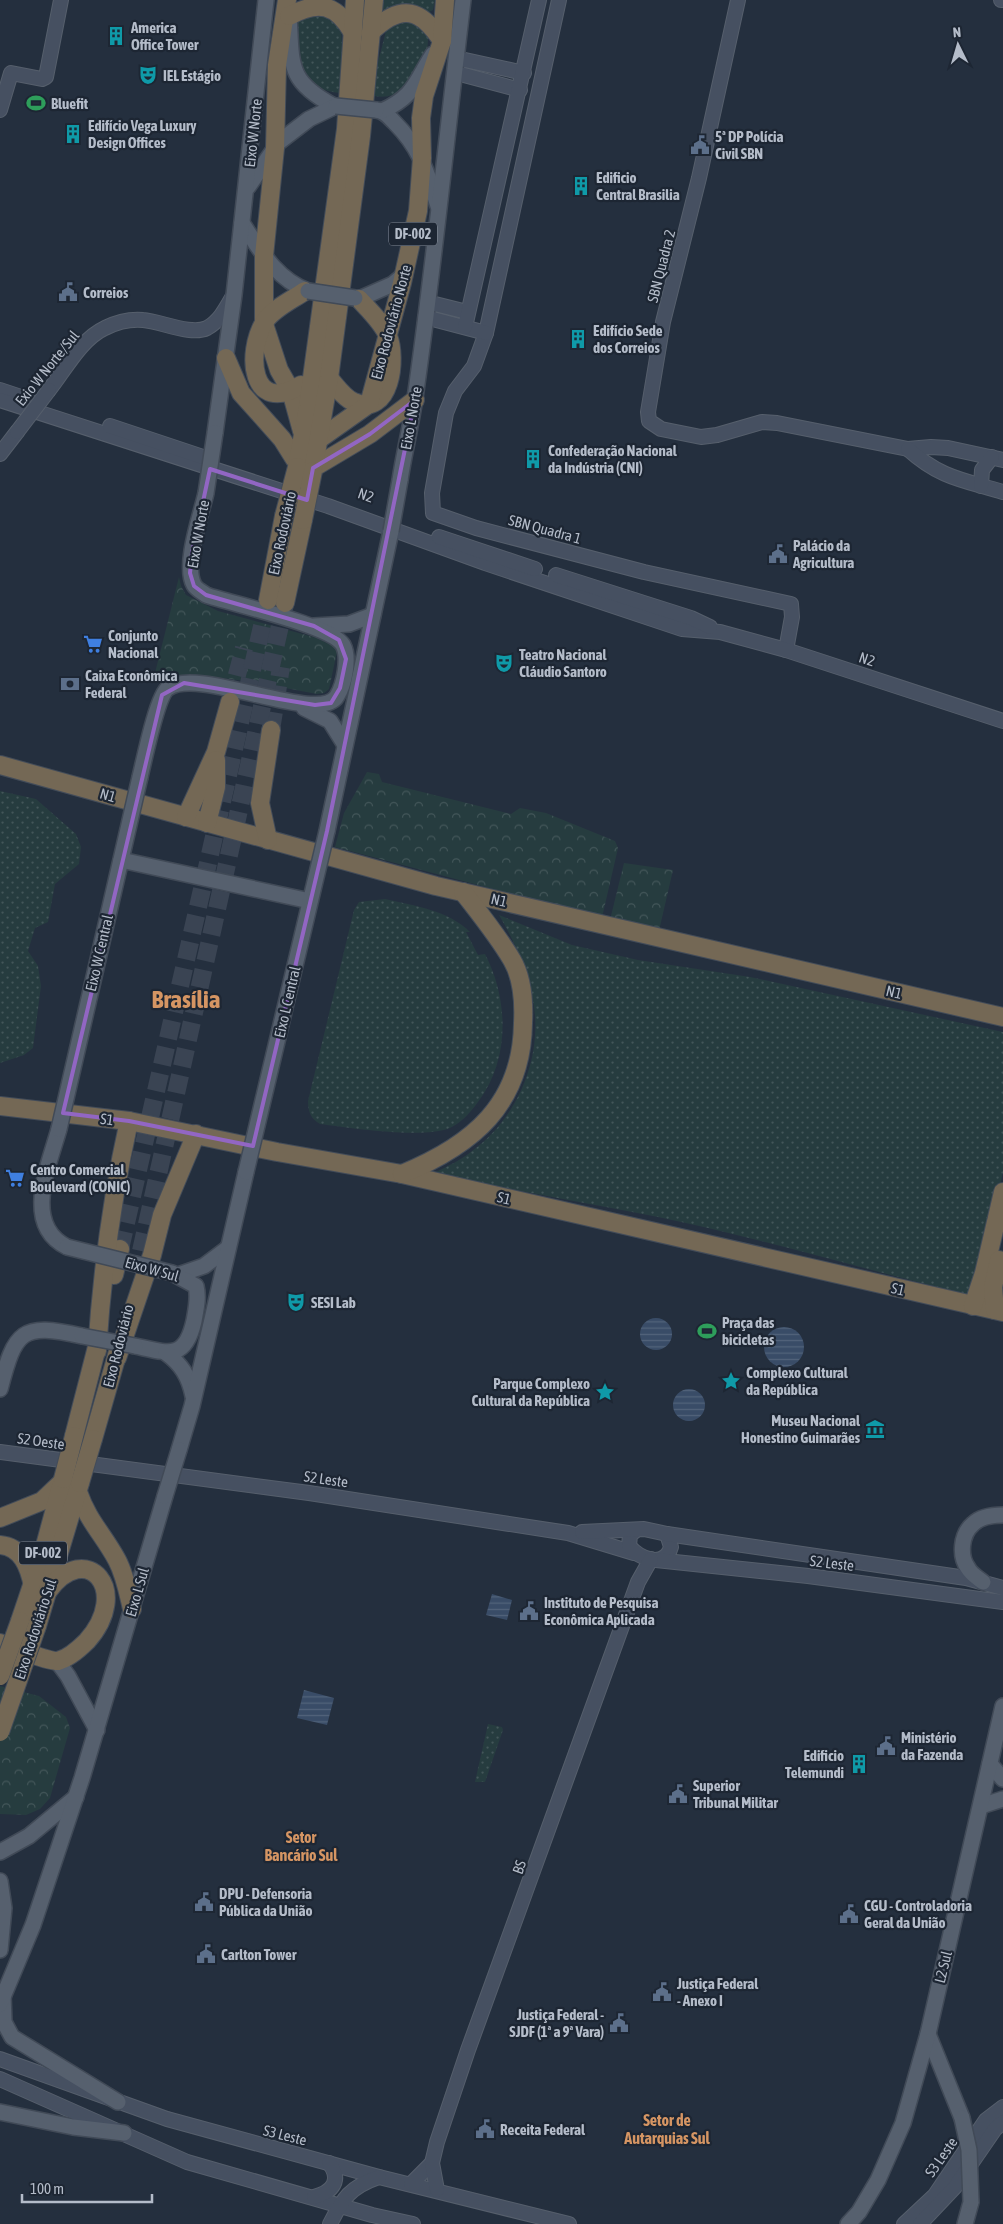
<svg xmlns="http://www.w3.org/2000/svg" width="1003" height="2224" font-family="'Asap Condensed',sans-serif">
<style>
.grass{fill:url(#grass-dots)}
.park{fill:url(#park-crowns)}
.water{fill:url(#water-rules)}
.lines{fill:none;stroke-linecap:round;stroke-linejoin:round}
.highway-tunnel{stroke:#3a4453;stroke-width:18;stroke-dasharray:18 9;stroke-linecap:butt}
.secondary-casing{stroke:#565f6c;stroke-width:16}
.primary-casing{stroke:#414a57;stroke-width:18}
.highway-casing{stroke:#434c59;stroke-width:20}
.secondary{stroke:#465061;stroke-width:14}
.primary{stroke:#56606e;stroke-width:15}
.highway{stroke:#746855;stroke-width:18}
.secondary-bridge-casing{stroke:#565f6c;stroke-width:16;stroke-linecap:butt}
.primary-bridge-casing{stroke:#414a57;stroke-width:18;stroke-linecap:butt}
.highway-bridge-casing{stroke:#434c59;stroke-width:20;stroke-linecap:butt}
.secondary-bridge{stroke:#465061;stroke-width:14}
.primary-bridge{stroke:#56606e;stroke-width:15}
.highway-bridge{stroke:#746855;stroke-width:18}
.marked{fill:none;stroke:#9266c3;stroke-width:4;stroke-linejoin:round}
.labels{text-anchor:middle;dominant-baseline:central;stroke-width:4.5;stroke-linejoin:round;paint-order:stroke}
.shield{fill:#1d2633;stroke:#878f9c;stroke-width:1}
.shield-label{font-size:14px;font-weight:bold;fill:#b4bcc9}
.poi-label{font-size:15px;font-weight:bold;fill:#b4bcc9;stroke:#1d2633;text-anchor:start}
.street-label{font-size:15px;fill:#b4bcc9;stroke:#1d2633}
.neighbourhood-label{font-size:16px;font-weight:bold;fill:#d59563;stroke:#1d2633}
.town-label{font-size:25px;font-weight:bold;fill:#d59563;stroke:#1d2633}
</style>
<defs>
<pattern id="grass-dots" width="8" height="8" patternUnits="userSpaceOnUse" patternTransform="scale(1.25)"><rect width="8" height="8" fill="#263c3f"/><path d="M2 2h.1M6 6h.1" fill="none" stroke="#435659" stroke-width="1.8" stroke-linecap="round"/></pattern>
<pattern id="park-crowns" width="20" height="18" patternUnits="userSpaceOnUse" patternTransform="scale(1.25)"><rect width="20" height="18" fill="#263c3f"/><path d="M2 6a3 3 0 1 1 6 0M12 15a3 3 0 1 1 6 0" fill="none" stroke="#435659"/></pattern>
<pattern id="water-rules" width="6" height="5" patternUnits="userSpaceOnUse" patternTransform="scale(1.25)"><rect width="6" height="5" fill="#394c67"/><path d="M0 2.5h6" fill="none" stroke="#53647b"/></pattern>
</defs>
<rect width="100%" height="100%" fill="#242f3e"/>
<g class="grass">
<path d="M382,0H435L433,10L427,13H381Z"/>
<path d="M312,8L341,25L343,66L340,93C308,90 301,72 298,43C297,36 294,28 298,21C301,15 307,12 312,8Z"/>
<path d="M406,15L428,32C429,45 425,70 416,81C408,92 388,99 374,96L376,70L387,27Z"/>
<path d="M0,791L36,799L76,834L81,847L79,864L55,884L48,922L35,928L28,951L38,966L41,986L33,1048L24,1055L0,1063Z"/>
<path d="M385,899C415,906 448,910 470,932H466L478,955L485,954C509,1000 510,1060 478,1102C471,1112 461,1123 450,1128C422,1139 351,1128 320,1124C311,1119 308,1112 308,1101L354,910L359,902Z"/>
<path d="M499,915L572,945L638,960L750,977L1003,1032V1172L982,1264L970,1295C866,1270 764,1239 658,1217C584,1202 509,1191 436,1172C448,1166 461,1160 472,1151C519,1117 545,1053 532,996C526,966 514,941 499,915Z"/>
<path d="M488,1724L502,1727L503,1730L485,1782H475Z"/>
</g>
<g class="park">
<path d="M179,577L181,586L186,595L218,611L317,638L335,647L337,652L329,689L324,693L317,694C262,684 210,672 154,677Z"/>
<path d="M367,772L379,774L382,782L511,814L520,808L546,813L615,841L618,848L601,922L531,899L335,847L344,813Z"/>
<path d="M624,863L673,870L658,935L608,928Z"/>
<path d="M0,1686L39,1696L66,1717L70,1728L50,1798L40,1809L26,1815L0,1814Z"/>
</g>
<g class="water">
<circle cx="656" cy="1334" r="16"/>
<circle cx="784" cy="1347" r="20"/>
<circle cx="689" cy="1405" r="16"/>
<path d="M492,1594L512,1600L507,1620L486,1615Z"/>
<path d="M304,1690L334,1698L327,1725L297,1718Z"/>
</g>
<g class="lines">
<g class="highway-tunnel">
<path d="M230,702L244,648"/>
<path d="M271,730L281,667"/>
<path d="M120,1249L268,600"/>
<path d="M141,1251L285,603"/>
</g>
<g class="secondary-casing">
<g id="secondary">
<path d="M559,0L486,333L474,366L455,391L446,413L432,493L433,513L476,528L644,572L791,604L792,617L786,650"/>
<path d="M738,0L699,178L663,322L648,412L649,421L661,429L701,437L717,435L762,422L777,423L908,449L931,447L948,448L1003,460"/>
<path d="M1001,0H1003"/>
<path d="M456,58L524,73"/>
<path d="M454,75H464L520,90"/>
<path d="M0,110L11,73L42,79L46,77L61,0"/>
<path d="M427,302L467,312"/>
<path d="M425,317L486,333"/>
<path d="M465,327L539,0"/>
<path d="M0,390L30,400"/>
<path d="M49,390C65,370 81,339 105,328C117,322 131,319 143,320C160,321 191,336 207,328C220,321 226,308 233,296"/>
<path d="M0,400L328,506L485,563L682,629L720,632L786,650L1003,721"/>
<path d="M110,426L206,458"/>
<path d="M908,449C940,478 963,480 1003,492"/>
<path d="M0,454L17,432"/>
<path d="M981,486L982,470L992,457"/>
<path d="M439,537L535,569"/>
<path d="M556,575L691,618L710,627"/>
<path d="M0,1452L309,1493L568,1533L634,1553"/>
<path d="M636,1530L630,1535L629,1546C639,1559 665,1569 671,1547L667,1534"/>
<path d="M582,1532L644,1529L667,1534L966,1578L1003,1588"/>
<path d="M656,1560L808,1576L1003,1602"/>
<path d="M0,2059L167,2119L379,2177L569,2224"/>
<path d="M0,2079L187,2162L372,2215L413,2224"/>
<path d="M411,2184L432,2163"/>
<path d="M437,2190L432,2163L437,2142L468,2050L638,1582L651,1559"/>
<path d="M314,2197C333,2192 342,2180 329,2163"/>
<path d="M330,2224C343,2198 350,2187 379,2177"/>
<path d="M904,2224L935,2195L986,2120L1003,2107"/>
<path d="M920,2224L955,2187L995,2129L1003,2122"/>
</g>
</g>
<g class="primary-casing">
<g id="primary">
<path d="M289,15C292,65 287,81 334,106"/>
<path d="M376,110C385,111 389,117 395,123C421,149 427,173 438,206"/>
<path d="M382,111C415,96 415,82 433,54"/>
<path d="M248,187L279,142L309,119L336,106"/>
<path d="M242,223C260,250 276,279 308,291"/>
<path d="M355,298L359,299L393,284L405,274"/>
<path d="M215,433L234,295L266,0"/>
<path d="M400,480C404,453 411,426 415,398C434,266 447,133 463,0"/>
<path d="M314,626L349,624L373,615"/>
<path d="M304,708L330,721L345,745"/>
<path d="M140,777C144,761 157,696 168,688C200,666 320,726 337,696C344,685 350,658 343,645C331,625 232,604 206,595C202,592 196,589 194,585C183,565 201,515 206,493"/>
<path d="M327,831L391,531"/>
<path d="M59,1129C49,1165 22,1225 67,1247"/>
<path d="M178,1275L204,1266L228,1248"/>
<path d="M135,1346C168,1353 185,1361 194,1321C196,1309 199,1298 196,1286L172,1273"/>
<path d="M166,1353C181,1364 189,1376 193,1396"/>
<path d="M0,1389C15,1331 21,1322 82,1336"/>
<path d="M179,1450L192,1406L246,1172"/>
<path d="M983,1582C978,1578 971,1574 968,1568C959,1556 961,1534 973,1524C981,1516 993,1515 1003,1515"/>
<path d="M57,1661L68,1676L97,1730"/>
<path d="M990,1764L1003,1779"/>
<path d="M981,1806L1003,1799"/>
<path d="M0,1852L29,1836L76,1797"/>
<path d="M0,1881L4,1908L0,1950"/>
<path d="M3,1994L4,2022L12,2037L118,2102"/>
<path d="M0,2004L33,1925L82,1778L165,1496"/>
<path d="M928,2034L962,2118"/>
<path d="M0,2112L73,2127L124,2133"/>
<path d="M848,2224L859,2212L878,2180L903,2123L928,2034L1003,1706"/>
<path d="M965,2224L971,2202"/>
</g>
</g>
<g class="highway-casing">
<g id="highway">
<path d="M287,0L277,65L275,148L264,256V324L279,370L291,391L302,431"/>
<path d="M289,16C319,0 336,4 353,33"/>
<path d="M372,31C402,3 421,9 442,41"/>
<path d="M226,358L241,393L282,439L297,463"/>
<path d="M329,378C336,386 344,398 354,402C391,418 397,358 388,336C382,322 369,310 359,299"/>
<path d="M301,385C251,416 245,353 265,321C274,308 292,300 305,291"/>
<path d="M318,440L369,404L402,283L418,211L422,158L421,118L424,96L442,41L445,0"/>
<path d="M297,467L308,407L346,129L355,0"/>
<path d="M313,468L370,434L415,400"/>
<path d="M313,471L329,378L361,136L374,0"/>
<path d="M268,600L284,516"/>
<path d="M285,603L303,520"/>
<path d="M0,765L436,886L1003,1017"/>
<path d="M186,817L216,752L230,702"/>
<path d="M207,823L216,787V760"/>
<path d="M268,840L260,803L271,730"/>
<path d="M0,1106L129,1121L277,1152L402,1174L1003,1312"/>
<path d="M402,1174C473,1145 522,1104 523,1023C524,1003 522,977 512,960C498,936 480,914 463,892"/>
<path d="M114,1275L120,1249"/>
<path d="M973,1306L984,1273L1003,1192"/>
<path d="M995,1310L993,1287L999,1260"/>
<path d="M97,1351C102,1273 112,1197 129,1121"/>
<path d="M117,1358L152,1255L162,1215L196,1134"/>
<path d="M74,1436L99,1339"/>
<path d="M93,1439L119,1348"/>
<path d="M78,1492C88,1521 103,1534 117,1560C125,1575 128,1592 132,1609"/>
<path d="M0,1518L42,1501L61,1483"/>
<path d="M0,1545C22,1547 29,1567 33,1586"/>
<path d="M20,1621L43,1553L63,1479"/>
<path d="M37,1626L80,1483"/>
<path d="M0,1643C10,1647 51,1662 58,1661C69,1658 79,1649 87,1641C132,1591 87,1538 48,1591"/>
</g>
</g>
<use href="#secondary" class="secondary"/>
<use href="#primary" class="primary"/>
<use href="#highway" class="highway"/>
<g class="secondary-bridge-casing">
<path id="secondary-bridge" d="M17,432L49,390"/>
</g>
<g class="primary-bridge-casing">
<g id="primary-bridge">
<path d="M336,106L376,110"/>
<path d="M308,291L355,298"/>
<path d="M206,493L215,433"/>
<path d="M391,531L400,480"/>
<path d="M121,860L310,901"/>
<path d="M59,1129L140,777"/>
<path d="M246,1172L327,831"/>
<path d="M67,1247L172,1273"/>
<path d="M82,1336L135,1346"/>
<path d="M165,1496L179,1450"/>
<path d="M962,2118L969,2150L971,2202"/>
</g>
</g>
<g class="highway-bridge-casing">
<g id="highway-bridge">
<path d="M284,516L297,467"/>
<path d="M303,520L313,471"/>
<path d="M63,1479L74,1436"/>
<path d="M80,1483L93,1439"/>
<path d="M0,1676L20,1621"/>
<path d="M0,1732L37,1626"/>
</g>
</g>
<use href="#secondary-bridge" class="secondary-bridge"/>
<use href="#primary-bridge" class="primary-bridge"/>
<use href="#highway-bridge" class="highway-bridge"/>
</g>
<path class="marked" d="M415,400L327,831L253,1146L129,1121L63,1113L162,695L184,683L315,705L331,703L340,688L346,659L339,640L314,626L206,595L194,586L190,573L192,553L210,469L307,500L313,468L370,434Z"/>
<defs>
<g id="building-bare" transform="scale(1.5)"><path d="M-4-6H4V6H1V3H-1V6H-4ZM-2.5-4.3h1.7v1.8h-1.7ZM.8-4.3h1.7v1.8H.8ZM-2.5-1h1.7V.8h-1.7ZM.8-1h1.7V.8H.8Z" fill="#0f9aa8" stroke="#1d2633" stroke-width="2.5" paint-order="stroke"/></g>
<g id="theatre-bare" transform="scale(1.5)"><path d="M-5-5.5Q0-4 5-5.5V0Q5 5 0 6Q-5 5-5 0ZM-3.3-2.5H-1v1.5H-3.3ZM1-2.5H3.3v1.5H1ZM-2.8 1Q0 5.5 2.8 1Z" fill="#0f9aa8" stroke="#1d2633" stroke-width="2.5" paint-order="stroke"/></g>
<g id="stadium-bare" transform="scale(1.5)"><path d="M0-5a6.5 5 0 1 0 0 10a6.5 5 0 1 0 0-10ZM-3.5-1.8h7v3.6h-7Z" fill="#2e9e5b" stroke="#1d2633" stroke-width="2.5" paint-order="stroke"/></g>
<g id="civic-bare" transform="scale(1.5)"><path d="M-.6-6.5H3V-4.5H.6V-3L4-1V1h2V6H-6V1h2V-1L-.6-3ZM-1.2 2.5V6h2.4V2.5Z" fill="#5c6f8a" stroke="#1d2633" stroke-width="2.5" paint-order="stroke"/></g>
<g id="supermarket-bare" transform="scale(1.5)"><path d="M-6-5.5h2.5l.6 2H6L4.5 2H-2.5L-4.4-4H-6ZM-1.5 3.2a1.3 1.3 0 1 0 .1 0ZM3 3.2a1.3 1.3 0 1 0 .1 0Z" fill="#3f7fe0" stroke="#1d2633" stroke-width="2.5" paint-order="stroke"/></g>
<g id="bank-bare" transform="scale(1.5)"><path d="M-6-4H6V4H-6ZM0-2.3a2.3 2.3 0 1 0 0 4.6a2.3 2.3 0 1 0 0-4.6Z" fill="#5c6f8a" stroke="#1d2633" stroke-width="2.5" paint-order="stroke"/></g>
<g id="sight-bare" transform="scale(1.5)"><path d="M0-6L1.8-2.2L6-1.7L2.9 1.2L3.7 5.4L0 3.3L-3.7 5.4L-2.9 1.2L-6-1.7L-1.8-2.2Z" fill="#0f9aa8" stroke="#1d2633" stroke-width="2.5" paint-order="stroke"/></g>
<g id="museum-bare" transform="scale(1.5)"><path d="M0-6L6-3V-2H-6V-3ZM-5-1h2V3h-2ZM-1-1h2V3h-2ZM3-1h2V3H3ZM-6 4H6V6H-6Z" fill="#0f9aa8" stroke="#1d2633" stroke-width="2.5" paint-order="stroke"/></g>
</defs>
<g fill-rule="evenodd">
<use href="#building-bare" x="116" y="36"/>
<use href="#theatre-bare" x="148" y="75"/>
<use href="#stadium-bare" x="36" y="103"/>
<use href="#building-bare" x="73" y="134"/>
<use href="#civic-bare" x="700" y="145"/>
<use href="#building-bare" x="581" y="186"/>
<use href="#civic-bare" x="68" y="292"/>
<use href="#building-bare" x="578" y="339"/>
<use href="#building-bare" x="533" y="459"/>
<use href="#civic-bare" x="778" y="554"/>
<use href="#supermarket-bare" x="93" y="644"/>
<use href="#theatre-bare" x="504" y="663"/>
<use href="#bank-bare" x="70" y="684"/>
<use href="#supermarket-bare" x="15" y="1178"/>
<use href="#theatre-bare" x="296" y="1302"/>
<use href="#stadium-bare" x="707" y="1331"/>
<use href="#sight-bare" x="731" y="1381"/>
<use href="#sight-bare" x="605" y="1392"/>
<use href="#museum-bare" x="875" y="1429"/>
<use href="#civic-bare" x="529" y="1611"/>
<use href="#civic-bare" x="886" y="1746"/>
<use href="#building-bare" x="859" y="1764"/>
<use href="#civic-bare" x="678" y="1794"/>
<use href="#civic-bare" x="204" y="1902"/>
<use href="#civic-bare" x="849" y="1914"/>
<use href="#civic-bare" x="206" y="1954"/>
<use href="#civic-bare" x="662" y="1992"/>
<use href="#civic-bare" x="619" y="2023"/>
<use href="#civic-bare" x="485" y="2129"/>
</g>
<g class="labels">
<g class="shield">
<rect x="389" y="222.5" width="48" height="23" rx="4"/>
<rect x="19" y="1541.5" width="48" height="23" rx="4"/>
</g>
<g class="shield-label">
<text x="413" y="234">DF-002</text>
<text x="43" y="1553">DF-002</text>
</g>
<g class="poi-label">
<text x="131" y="27">America<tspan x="131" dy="17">Office Tower</tspan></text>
<text x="163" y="75">IEL Estágio</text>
<text x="51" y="103">Bluefit</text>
<text x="88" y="125">Edifício Vega Luxury<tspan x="88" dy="17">Design Offices</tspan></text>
<text x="715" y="136">5ª DP Polícia<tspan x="715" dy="17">Civil SBN</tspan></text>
<text x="596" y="177">Edificio<tspan x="596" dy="17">Central Brasilia</tspan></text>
<text x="83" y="292">Correios</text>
<text x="593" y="330">Edifício Sede<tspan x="593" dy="17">dos Correios</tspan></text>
<text x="548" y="450">Confederação Nacional<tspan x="548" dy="17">da Indústria (CNI)</tspan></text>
<text x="793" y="545">Palácio da<tspan x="793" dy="17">Agricultura</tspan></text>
<text x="108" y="635">Conjunto<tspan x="108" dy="17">Nacional</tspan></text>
<text x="519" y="654">Teatro Nacional<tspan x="519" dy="17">Cláudio Santoro</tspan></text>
<text x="85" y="675">Caixa Econômica<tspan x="85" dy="17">Federal</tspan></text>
<text x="30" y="1169">Centro Comercial<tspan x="30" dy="17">Boulevard (CONIC)</tspan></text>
<text x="311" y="1302">SESI Lab</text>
<text x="722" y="1322">Praça das<tspan x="722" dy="17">bicicletas</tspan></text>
<text x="746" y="1372">Complexo Cultural<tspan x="746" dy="17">da República</tspan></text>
<text x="590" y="1383" text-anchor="end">Parque Complexo<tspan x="590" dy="17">Cultural da República</tspan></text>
<text x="860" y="1420" text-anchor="end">Museu Nacional<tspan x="860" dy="17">Honestino Guimarães</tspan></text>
<text x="544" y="1602">Instituto de Pesquisa<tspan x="544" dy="17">Econômica Aplicada</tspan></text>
<text x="901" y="1737">Ministério<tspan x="901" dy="17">da Fazenda</tspan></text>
<text x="844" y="1755" text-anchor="end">Edificio<tspan x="844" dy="17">Telemundi</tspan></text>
<text x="693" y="1785">Superior<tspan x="693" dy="17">Tribunal Militar</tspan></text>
<text x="219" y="1893">DPU - Defensoria<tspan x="219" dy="17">Pública da União</tspan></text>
<text x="864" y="1905">CGU - Controladoria<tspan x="864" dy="17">Geral da União</tspan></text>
<text x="221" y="1954">Carlton Tower</text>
<text x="677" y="1983">Justiça Federal<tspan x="677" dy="17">- Anexo I</tspan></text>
<text x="604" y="2014" text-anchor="end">Justiça Federal -<tspan x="604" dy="17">SJDF (1ª a 9ª Vara)</tspan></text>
<text x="500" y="2129">Receita Federal</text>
</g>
<g class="street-label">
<text transform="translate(253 133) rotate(-84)">Eixo W Norte</text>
<text transform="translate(661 266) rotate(-76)">SBN Quadra 2</text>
<text transform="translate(391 322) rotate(-75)">Eixo Rodoviário Norte</text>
<text transform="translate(47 368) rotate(-51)">Exio W Norte/Sul</text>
<text transform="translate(411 418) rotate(-80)">Eixo L Norte</text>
<text transform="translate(366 495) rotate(19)">N2</text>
<text transform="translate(545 529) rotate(15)">SBN Quadra 1</text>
<text transform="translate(282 533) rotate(-78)">Eixo Rodoviário</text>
<text transform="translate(198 534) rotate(-80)">Eixo W Norte</text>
<text transform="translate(867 659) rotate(18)">N2</text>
<text transform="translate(108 795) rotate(16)">N1</text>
<text transform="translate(499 900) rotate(13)">N1</text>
<text transform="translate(99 953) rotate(-77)">Eixo W Central</text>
<text transform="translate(894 992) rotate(13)">N1</text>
<text transform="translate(287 1002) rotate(-77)">Eixo L Central</text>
<text transform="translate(107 1119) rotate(7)">S1</text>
<text transform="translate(504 1198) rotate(13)">S1</text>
<text transform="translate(152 1269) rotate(16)">Eixo W Sul</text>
<text transform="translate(898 1289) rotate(13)">S1</text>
<text transform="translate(118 1346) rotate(-76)">Eixo Rodoviário</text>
<text transform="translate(41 1441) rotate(8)">S2 Oeste</text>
<text transform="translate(326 1479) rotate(8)">S2 Leste</text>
<text transform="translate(832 1563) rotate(7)">S2 Leste</text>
<text transform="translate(137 1592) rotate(-74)">Eixo L Sul</text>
<text transform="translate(35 1629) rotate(-72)">Eixo Rodoviário Sul</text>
<text transform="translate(519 1867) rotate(-70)">BS</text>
<text transform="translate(943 1967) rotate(-76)">L2 Sul</text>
<text transform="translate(285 2135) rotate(14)">S3 Leste</text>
<text transform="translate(941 2157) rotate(-55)">S3 Leste</text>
</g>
<g class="neighbourhood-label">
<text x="301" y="1837">Setor<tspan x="301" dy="18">Bancário Sul</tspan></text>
<text x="667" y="2120">Setor de<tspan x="667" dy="18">Autarquias Sul</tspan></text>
</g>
<g class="town-label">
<text x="186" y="999">Brasília</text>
</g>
</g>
<g transform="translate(958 45) rotate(355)" stroke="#1d2633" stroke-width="4" paint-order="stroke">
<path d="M0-4L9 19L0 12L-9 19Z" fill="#b4bcc9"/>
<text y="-8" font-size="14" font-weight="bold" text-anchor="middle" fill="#b4bcc9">N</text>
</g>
<path d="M22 2194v8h130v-8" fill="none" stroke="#b4bcc9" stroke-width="2.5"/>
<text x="30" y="2194" font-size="15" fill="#b4bcc9" stroke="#1d2633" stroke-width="4" paint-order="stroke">100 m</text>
</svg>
